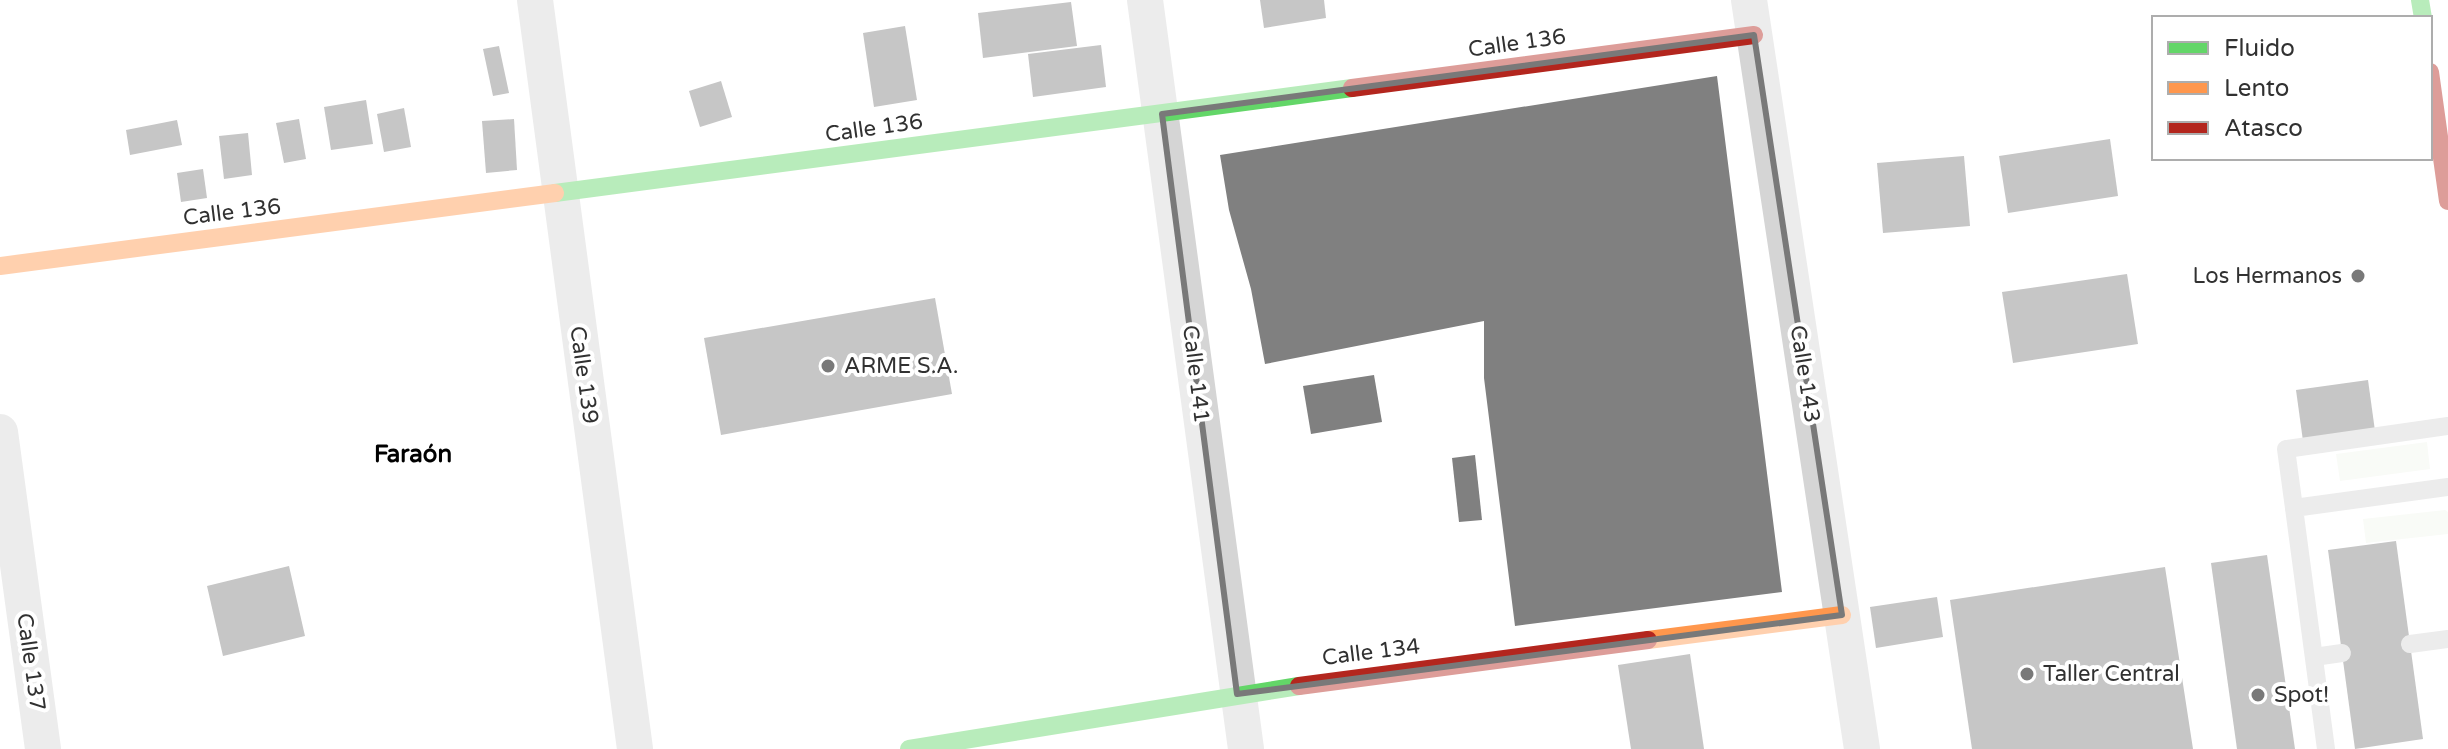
<svg xmlns="http://www.w3.org/2000/svg" width="2448" height="749" font-family="'Varela Round',sans-serif">
<style>
.green{fill:#f2f6ed}
.building{fill:#808080}
.lines{fill:none;stroke-linecap:round;stroke-linejoin:round}
.lane{stroke:#d5d5d5;stroke-width:18}
.street{stroke:#d5d5d5;stroke-width:36}
.fast{stroke:#63d668;stroke-width:18}
.slow{stroke:#ff974d;stroke-width:18}
.jam{stroke:#b3261e;stroke-width:18}
.marked{fill:none;stroke:#797979;stroke-width:6;stroke-linejoin:round}
.poi-dot{fill:#797979;stroke:#fff;stroke-width:3}
.labels{text-anchor:middle;dominant-baseline:central;stroke-width:8;stroke-linejoin:round;paint-order:stroke}
.street-label{font-size:22px;fill:#313131;stroke:#fff}
.poi-label{font-size:22px;fill:#313131;stroke:#fff;text-anchor:start}
.neighbourhood-label{font-size:24px;font-weight:bold;fill:#000;stroke:#fff}
</style>
<rect width="100%" height="100%" fill="#fff"/>
<g class="green">
<path d="M2427,442L2430,469L2340,481L2336,454Z"/>
<path d="M2445,510L2448,512V534L2366,543L2363,519Z"/>
</g>
<g class="building">
<path d="M1260,0H1324L1326,18L1264,28Z"/>
<path d="M1071,2L1077,46L983,58L978,13Z"/>
<path d="M905,26L917,100L874,107L863,33Z"/>
<path d="M1101,45L1106,87L1033,97L1028,54Z"/>
<path d="M499,46L509,93L493,96L483,49Z"/>
<path d="M1717,76L1782,592L1515,626L1484,378V321L1265,364L1251,289L1229,210L1220,155Z"/>
<path d="M721,81L732,117L700,127L689,91Z"/>
<path d="M366,100L373,144L331,150L324,107Z"/>
<path d="M404,108L411,147L384,152L377,114Z"/>
<path d="M299,119L306,159L284,163L276,123Z"/>
<path d="M514,119L517,170L486,173L482,121Z"/>
<path d="M177,120L182,145L130,155L126,130Z"/>
<path d="M248,133L252,175L224,179L219,136Z"/>
<path d="M2110,139L2118,196L2008,213L1999,156Z"/>
<path d="M1964,156L1970,226L1883,233L1877,163Z"/>
<path d="M203,169L207,198L181,202L177,173Z"/>
<path d="M2127,274L2138,344L2013,363L2002,292Z"/>
<path d="M935,298L952,394L721,435L704,338Z"/>
<path d="M1374,375L1382,422L1311,434L1303,386Z"/>
<path d="M2368,380L2375,431L2303,441L2296,390Z"/>
<path d="M1475,455L1482,520L1459,522L1452,458Z"/>
<path d="M2396,541L2423,739L2355,749L2328,550Z"/>
<path d="M2267,555L2295,749H2237L2211,563Z"/>
<path d="M289,566L305,636L223,656L207,586Z"/>
<path d="M2165,567L2193,749H1972L1950,600Z"/>
<path d="M1937,597L1943,637L1876,648L1870,607Z"/>
<path d="M1690,654L1704,749H1631L1618,665Z"/>
</g>
<g class="lines">
<g class="lane">
<path d="M2294,508L2286,449L2448,426"/>
<path d="M2410,644L2448,639"/>
<path d="M2314,657L2342,653"/>
<path d="M2326,749L2294,508L2448,487"/>
</g>
<g class="street">
<path d="M535,0L635,749"/>
<path d="M1145,0L1246,749"/>
<path d="M1749,0L1862,749"/>
<path d="M0,432L43,749"/>
</g>
<g class="fast">
<path d="M2420,0L2423,18"/>
<path d="M555,193L1352,88"/>
<path d="M909,749L1299,686"/>
</g>
<g class="slow">
<path d="M0,266L555,193"/>
<path d="M1648,640L1842,615"/>
</g>
<g class="jam">
<path d="M2430,72L2448,201"/>
<path d="M1352,88L1754,35"/>
<path d="M1299,686L1648,640"/>
</g>
</g>
<path d="M0 0H2448V749H0ZM1754,35L1842,615L1237,694L1162,114Z" fill="#fff" fill-opacity=".55" fill-rule="evenodd"/>
<path class="marked" d="M1754,35L1842,615L1237,694L1162,114Z"/>
<g class="poi-dot">
<circle cx="2358" cy="276" r="8"/>
<circle cx="828" cy="366" r="8"/>
<circle cx="2027" cy="674" r="8"/>
<circle cx="2258" cy="695" r="8"/>
</g>
<g class="labels">
<g class="street-label">
<text transform="translate(1517 43) rotate(-8)">Calle 136</text>
<text transform="translate(874 128) rotate(-8)">Calle 136</text>
<text transform="translate(232 212) rotate(-7)">Calle 136</text>
<text transform="translate(1196 374) rotate(83)">Calle 141</text>
<text transform="translate(1805 374) rotate(81)">Calle 143</text>
<text transform="translate(584 375) rotate(82)">Calle 139</text>
<text transform="translate(1371 652) rotate(-7)">Calle 134</text>
<text transform="translate(31 662) rotate(82)">Calle 137</text>
</g>
<g class="poi-label">
<text x="2342" y="276" text-anchor="end">Los Hermanos</text>
<text x="844" y="366">ARME S.A.</text>
<text x="2043" y="674">Taller Central</text>
<text x="2274" y="695">Spot!</text>
</g>
<g class="neighbourhood-label">
<text x="413" y="454">Faraón</text>
</g>
</g>
<rect x="2152" y="16" width="280" height="144" fill="#ffffff" stroke="#adadad" stroke-width="2"/>
<rect x="2168" y="42" width="40" height="12" fill="#63d668" stroke="#adadad" stroke-width="2"/>
<text x="2224" y="56" font-size="24" fill="#313131">Fluido</text>
<rect x="2168" y="82" width="40" height="12" fill="#ff974d" stroke="#adadad" stroke-width="2"/>
<text x="2224" y="96" font-size="24" fill="#313131">Lento</text>
<rect x="2168" y="122" width="40" height="12" fill="#b3261e" stroke="#adadad" stroke-width="2"/>
<text x="2224" y="136" font-size="24" fill="#313131">Atasco</text>
</svg>
